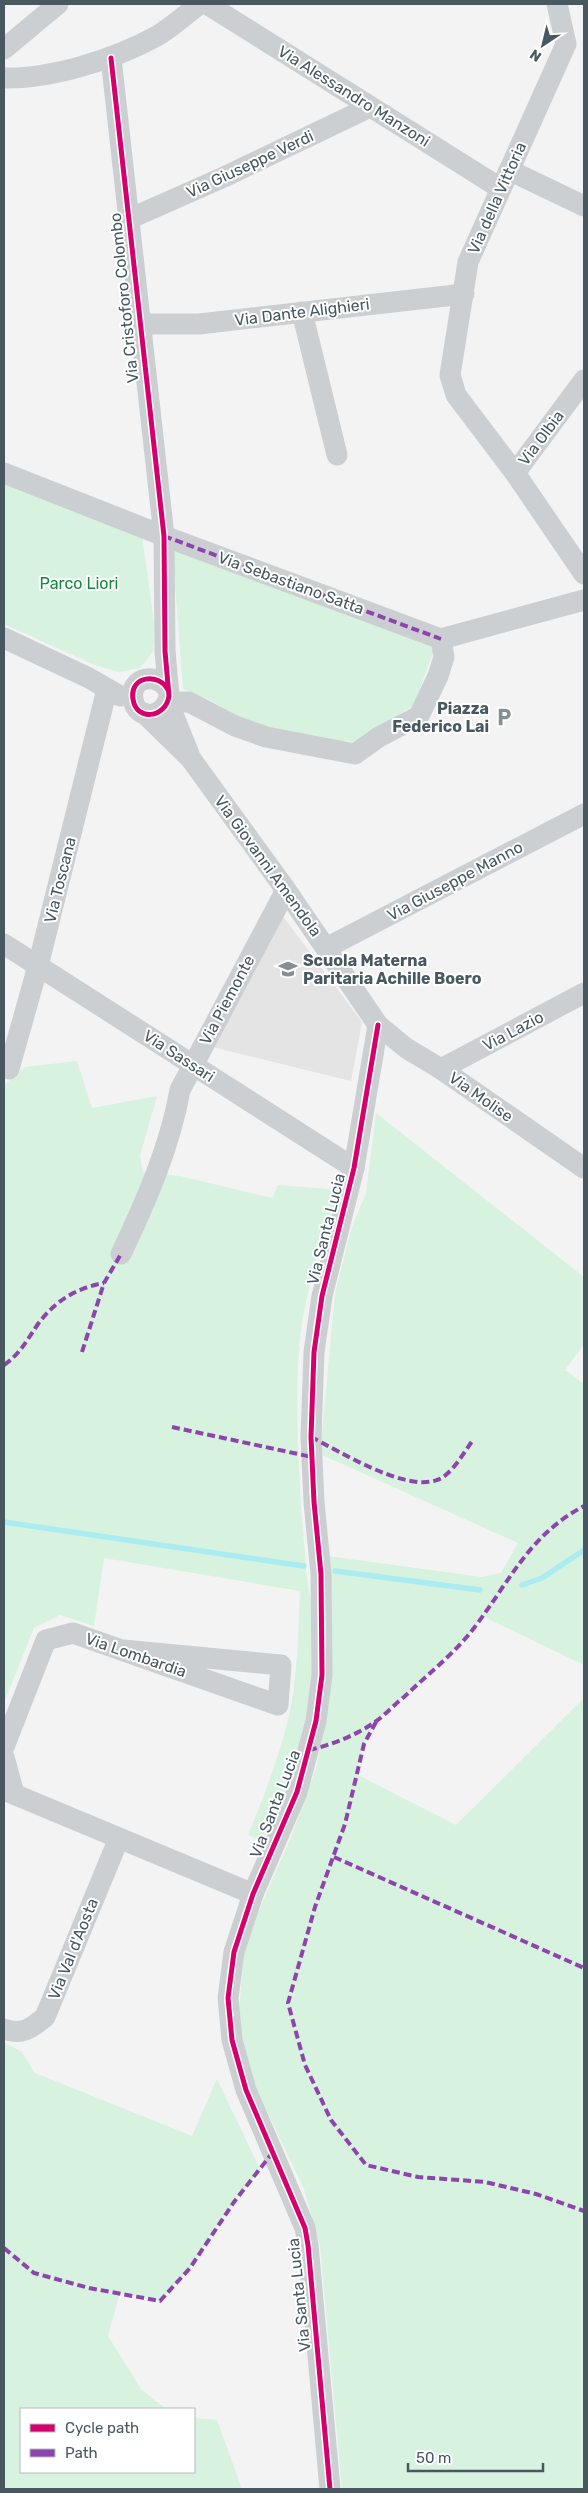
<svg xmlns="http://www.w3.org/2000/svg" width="588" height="2493" font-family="Rubik,sans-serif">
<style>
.education{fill:#e4e4e5}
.green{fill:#d7f2de}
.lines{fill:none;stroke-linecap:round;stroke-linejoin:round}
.stream{stroke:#aaecf2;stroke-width:5.5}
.minor{stroke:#cccfd2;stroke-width:21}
.quiet{stroke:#8e44ad;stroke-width:4;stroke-dasharray:8 4;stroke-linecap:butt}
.cycleway-casing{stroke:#fff;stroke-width:8}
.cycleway{stroke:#d6006c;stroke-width:5}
.labels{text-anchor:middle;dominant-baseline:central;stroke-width:4;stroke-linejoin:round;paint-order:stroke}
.street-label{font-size:16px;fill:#485861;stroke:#fff}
.park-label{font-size:16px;fill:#13883e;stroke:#fff}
.poi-label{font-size:16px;font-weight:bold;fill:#485861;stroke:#fff;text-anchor:end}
</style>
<rect width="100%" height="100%" fill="#f3f3f3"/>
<path class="education" d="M282,915L362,1022L351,1081L212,1047Z"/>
<g class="green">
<path d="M4,481L142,535L155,630L153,651L140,668L119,672L97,666L4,624Z"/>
<path d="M172,546L426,640L434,650L414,705L355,742L316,739L256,727L210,700L183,689Z"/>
<path d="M77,1061L92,1108L157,1096L140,1156L143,1172L180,1176L272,1198L278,1185L339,1190C319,1247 300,1306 298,1366C295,1437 301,1508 307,1578C309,1594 313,1610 314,1627C317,1702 294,1774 265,1843L248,1835C264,1797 278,1759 288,1720C298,1678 298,1633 300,1591L104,1558L94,1626L60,1615L34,1628L4,1703V1085L25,1067Z"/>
<path d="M376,1113L584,1277V1344L565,1370L584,1384V1665L482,1616L474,1629L431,1672L376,1722L364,1744L356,1774L456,1825L584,1698V2489H342L320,2245L304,2189L257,2090L243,2047L239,2011L244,1951L252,1926L292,1835L317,1765L332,1671L328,1556L482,1577L501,1573L518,1543L320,1454L335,1293L352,1227L366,1193Z"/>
<path d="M4,2043L21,2051L35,2073L192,2136L217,2079L260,2169L234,2202L190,2268L160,2301L120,2293L108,2336L141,2389L166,2409H21V2472H194V2418L217,2420L242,2489H4Z"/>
</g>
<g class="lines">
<g class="stream">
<path d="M4,1522L304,1566"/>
<path d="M335,1571L480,1590"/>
<path d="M522,1585L542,1578L584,1550"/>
</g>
<g class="minor">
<path d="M207,4L500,188"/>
<path d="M557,4L566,44L468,262L450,375L456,395L515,473L584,574"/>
<path d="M4,49L58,4"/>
<path d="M111,58L164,536L165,651L169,696C166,718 136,722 133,699C129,676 159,672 168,690"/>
<path d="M4,78C52,79 115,59 157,36C172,27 186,14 200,4"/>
<path d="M509,170L584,206"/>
<path d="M129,219L224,177L370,107"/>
<path d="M302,312L337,455"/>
<path d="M139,324H199L464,294"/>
<path d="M4,473L164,536L441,639L584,600"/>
<path d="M515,473L584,380"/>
<path d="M4,638L89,678L120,696"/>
<path d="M168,702H189L235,726L266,737L355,754L379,737L419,716L438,676L444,657L441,639"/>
<path d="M168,702L189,754"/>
<path d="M144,713L191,759L286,890L378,1025L406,1048L441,1069L584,1168"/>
<path d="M4,944L354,1168"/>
<path d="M326,948L584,814"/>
<path d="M9,1069L38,966L107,689"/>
<path d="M441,1069L584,993"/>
<path d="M121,1254C146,1201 170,1147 180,1090L286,890"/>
<path d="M4,1747L46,1640L73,1633L278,1705L281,1665L123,1650"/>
<path d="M4,1757L14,1794"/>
<path d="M4,1790L253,1894"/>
<path d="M4,2029C21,2036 32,2028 45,2017L119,1838"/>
<path d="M330,2489L308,2245L305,2228L246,2090L232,2040L228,1998L234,1952L253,1894L297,1792L316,1721L322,1675L321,1574L314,1502L311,1437L314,1352L322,1296L354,1168L378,1025"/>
</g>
<g class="quiet">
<path d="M164,536L441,639"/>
<path d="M82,1352L104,1283L121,1254"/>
<path d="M4,1365C20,1354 27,1340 38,1324C55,1301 76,1288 104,1283"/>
<path d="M172,1427L312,1457"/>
<path d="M311,1437C341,1452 405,1492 437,1480C452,1475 464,1452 473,1440"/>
<path d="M376,1722L364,1744L345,1824L315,1907L288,2003L305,2065L331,2120L366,2165L418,2177L485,2182L536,2194L584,2211"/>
<path d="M309,1750C332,1745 356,1735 375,1722C385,1715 394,1705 404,1697C427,1675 455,1653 474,1628C510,1581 529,1535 584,1506"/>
<path d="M334,1857L584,1968"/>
<path d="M4,2248L34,2273L89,2288L160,2301L190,2268L234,2202L273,2152"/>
</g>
<g class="cycleway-casing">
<g id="cycleway">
<path d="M111,58L164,536L165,651L169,696C166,718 136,722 133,699C129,676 159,672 168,690"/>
<path d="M330,2489L308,2245L305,2228L246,2090L232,2040L228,1998L234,1952L253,1894L297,1792L316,1721L322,1675L321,1574L314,1502L311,1437L314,1352L322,1296L354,1168L378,1025"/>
</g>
</g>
<use href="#cycleway" class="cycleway"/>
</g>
<defs>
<g id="parking-bare" transform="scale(1.5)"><path d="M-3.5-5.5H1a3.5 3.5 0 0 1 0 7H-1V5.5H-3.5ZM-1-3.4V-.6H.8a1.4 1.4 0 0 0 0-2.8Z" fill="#848e94" stroke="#fff" stroke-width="2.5" paint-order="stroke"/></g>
<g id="school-bare" transform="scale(1.5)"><path d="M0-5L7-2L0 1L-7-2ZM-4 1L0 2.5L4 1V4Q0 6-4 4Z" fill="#848e94" stroke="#fff" stroke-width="2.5" paint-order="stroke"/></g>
</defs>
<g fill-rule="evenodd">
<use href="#parking-bare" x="504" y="717"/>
<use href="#school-bare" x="288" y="969"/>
</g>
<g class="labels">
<g class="street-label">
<text transform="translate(354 96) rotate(32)">Via Alessandro Manzoni</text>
<text transform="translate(250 164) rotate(-25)">Via Giuseppe Verdi</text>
<text transform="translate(497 198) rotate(-66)">Via della Vittoria</text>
<text transform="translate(124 298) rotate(-96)">Via Cristoforo Colombo</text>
<text transform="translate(302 312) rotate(-7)">Via Dante Alighieri</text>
<text transform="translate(541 438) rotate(-53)">Via Olbia</text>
<text transform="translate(291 583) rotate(20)">Via Sebastiano Satta</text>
<text transform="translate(268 866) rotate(54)">Via Giovanni Amendola</text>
<text transform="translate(60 880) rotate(-76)">Via Toscana</text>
<text transform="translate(455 881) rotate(-28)">Via Giuseppe Manno</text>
<text transform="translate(227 1000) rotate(-62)">Via Piemonte</text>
<text transform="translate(513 1031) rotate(-28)">Via Lazio</text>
<text transform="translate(179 1056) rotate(33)">Via Sassari</text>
<text transform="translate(481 1097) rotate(35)">Via Molise</text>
<text transform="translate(326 1229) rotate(-76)">Via Santa Lucia</text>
<text transform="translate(136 1655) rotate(19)">Via Lombardia</text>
<text transform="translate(275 1804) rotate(-69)">Via Santa Lucia</text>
<text transform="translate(73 1949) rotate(-68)">Via Val d'Aosta</text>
<text transform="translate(299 2295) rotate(-96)">Via Santa Lucia</text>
</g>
<g class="park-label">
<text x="79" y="583">Parco Liori</text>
</g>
<g class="poi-label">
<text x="489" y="708">Piazza<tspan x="489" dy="18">Federico Lai</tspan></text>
<text x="303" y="960" text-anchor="start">Scuola Materna<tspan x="303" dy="18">Paritaria Achille Boero</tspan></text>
</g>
</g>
<rect width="588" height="2493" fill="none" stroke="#485861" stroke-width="10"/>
<rect x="20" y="2408" width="175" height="65" fill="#ffffff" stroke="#b6bcc0"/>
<rect x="30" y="2424" width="25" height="8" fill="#d6006c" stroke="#b6bcc0"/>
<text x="65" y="2433" font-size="15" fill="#485861">Cycle path</text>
<rect x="30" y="2449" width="25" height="8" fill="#8e44ad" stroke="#b6bcc0"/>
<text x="65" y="2458" font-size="15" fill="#485861">Path</text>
<g transform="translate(543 45) rotate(215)" stroke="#ffffff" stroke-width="4" paint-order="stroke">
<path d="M0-4L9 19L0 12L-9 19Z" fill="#485861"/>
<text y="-8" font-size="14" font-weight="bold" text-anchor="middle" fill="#485861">N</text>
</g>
<path d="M408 2463v8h135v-8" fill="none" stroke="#485861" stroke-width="2.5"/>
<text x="416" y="2463" font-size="15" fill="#485861" stroke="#ffffff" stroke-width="4" paint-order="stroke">50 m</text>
</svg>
